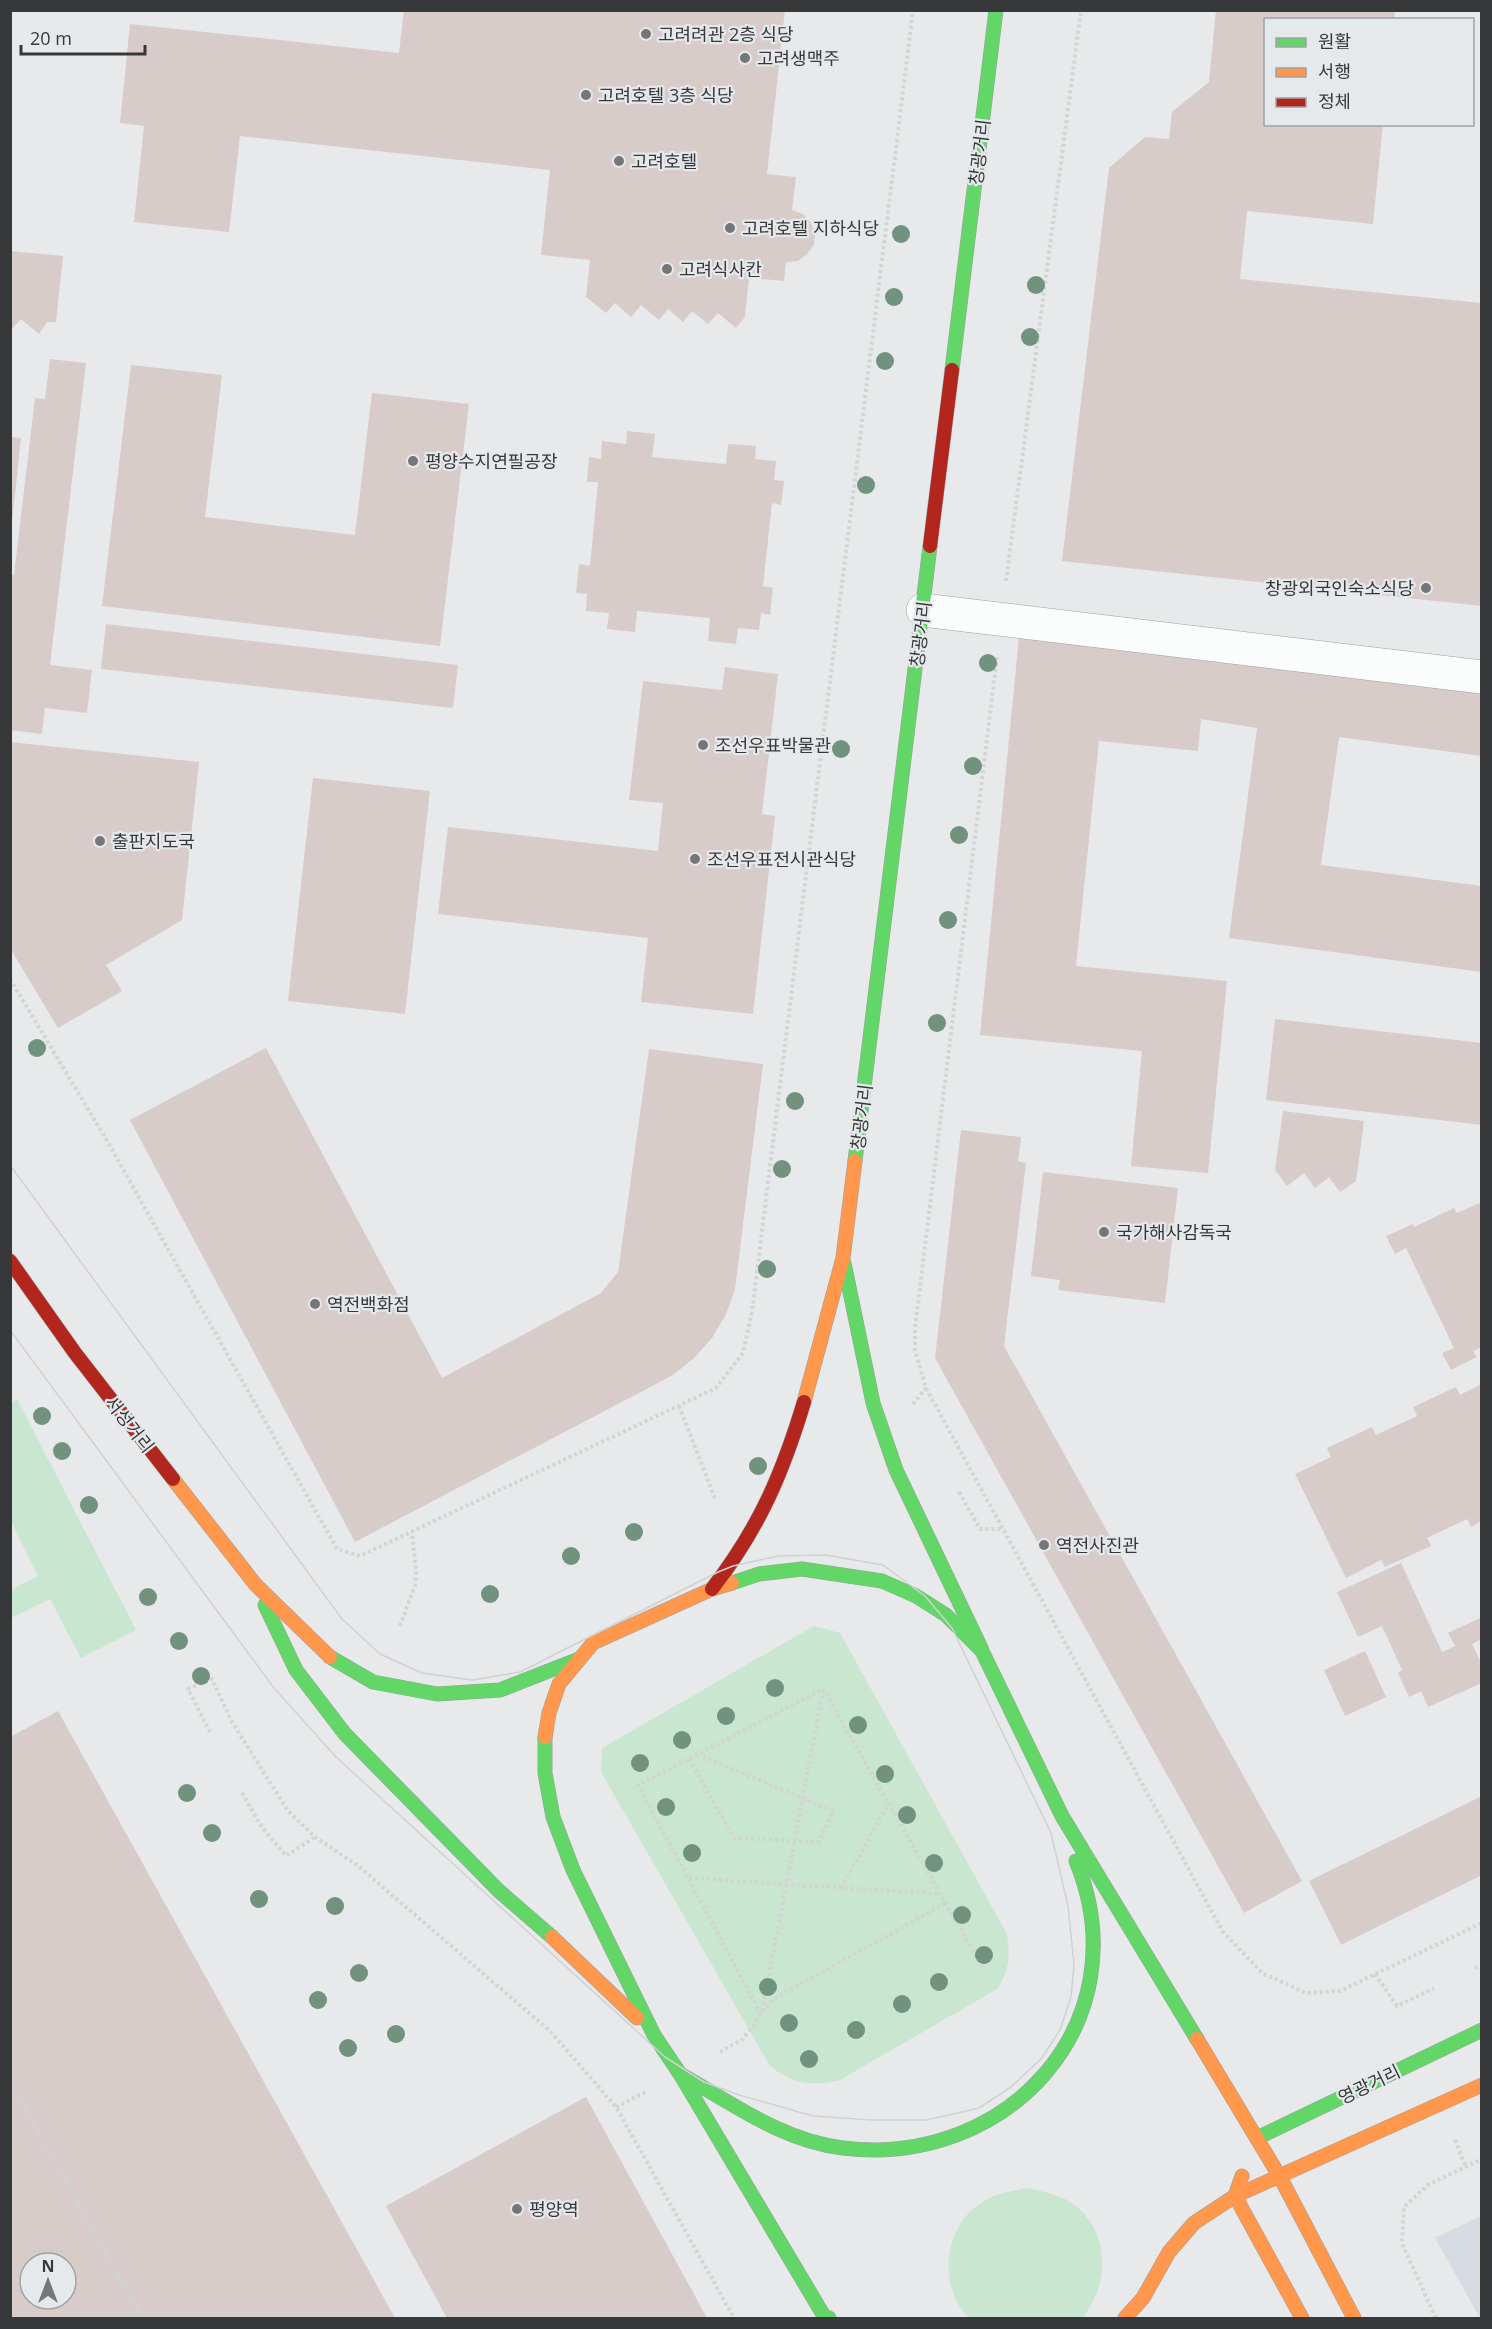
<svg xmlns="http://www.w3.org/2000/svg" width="1492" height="2329" font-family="'Open Sans','Noto Sans KR',sans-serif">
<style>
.built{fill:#d5dbe0}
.green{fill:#c9e6d1}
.building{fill:#d8ccca;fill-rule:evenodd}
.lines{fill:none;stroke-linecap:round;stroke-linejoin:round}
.street-casing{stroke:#9ea0a1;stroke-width:34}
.fast-casing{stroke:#9ea0a1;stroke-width:15}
.slow-casing{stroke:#9ea0a1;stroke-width:15}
.jam-casing{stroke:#9ea0a1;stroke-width:15}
.path{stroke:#d3d4d4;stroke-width:4;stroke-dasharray:3 3;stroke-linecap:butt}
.street{stroke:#fbfcfc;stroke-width:33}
.fast{stroke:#63d668;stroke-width:14}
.slow{stroke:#ff974d;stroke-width:14}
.jam{stroke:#b3261e;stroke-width:14}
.tram{stroke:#d1d1d2;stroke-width:1.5}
.rail{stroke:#d1d1d2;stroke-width:4.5;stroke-dasharray:9 4.5;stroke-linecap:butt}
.tree{fill:#71927f}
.poi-dot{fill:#757677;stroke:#e6e9ec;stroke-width:2}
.labels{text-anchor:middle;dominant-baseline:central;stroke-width:4.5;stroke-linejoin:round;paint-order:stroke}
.poi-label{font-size:18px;fill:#373839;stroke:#e6e9ec;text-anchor:start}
.street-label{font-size:18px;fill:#373839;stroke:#e6e9ec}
</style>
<rect width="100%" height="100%" fill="#e7e9eb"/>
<path class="built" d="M1481,2216L1482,2318H1480L1435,2238Z"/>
<g class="green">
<path d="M17,1399L136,1630L81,1658L50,1599L11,1618V1590L38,1576L11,1521V1403Z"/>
<path d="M814,1626L840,1633L1007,1934C1010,1957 1010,1969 997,1989L840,2080C812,2087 793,2084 770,2066L601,1772L602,1748Z"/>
<path d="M1028,2188C1045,2192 1062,2195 1076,2206C1111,2235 1109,2286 1082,2318H969C937,2286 943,2225 984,2201C998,2193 1012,2191 1028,2188Z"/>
</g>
<g class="building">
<path d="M404,10H785L767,174L796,177L792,210L803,214L811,223L815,233L814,245L807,254L798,261L786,262L784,281L749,278L745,317L736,328L718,313L708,324L692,311L683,322L668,309L659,320L641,305L631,317L615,303L606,313L586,297L590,260L541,255L550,170L240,136L229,232L134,222L144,126L120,123L130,24L399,53Z"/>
<path d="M1216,10H1395L1394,20H1266V124H1383L1373,224L1247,211L1240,279L1482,303V606L1062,561L1109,168L1145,137L1169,139L1172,112L1209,82Z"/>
<path d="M10,251L63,256L56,322H47L39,334L21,319L10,331Z"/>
<path d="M50,359L86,363L50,665L92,670L87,713L45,708L42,734L10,730V575H14L35,398L45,399Z"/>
<path d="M131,365L222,375L205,517L355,535L372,393L469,404L440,646L102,606Z"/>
<path d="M627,431L655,434L652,457L726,464L728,444L756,446L755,459L776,461L774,480L784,481L781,505L772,503L763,586L773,588L770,615L761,613L759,630L738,628L736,644L708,641L710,618L637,611L635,632L607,629L609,613L586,611L587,594L576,593L579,564L590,566L598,482H587L589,457L601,459L602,441L626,444Z"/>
<path d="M10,437L21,438L12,523H10Z"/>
<path d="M106,624L458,665L453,708L101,669Z"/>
<path d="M1019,637L1265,665L1482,693V756L1339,737L1321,865L1482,886V972L1229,938L1257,728L1201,719L1198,751L1099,741L1076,966L1227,981L1208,1173L1131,1166L1142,1051L980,1035Z"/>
<path d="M725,667L778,674L762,814L775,816L753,1014L641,1002L648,938L438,914L448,827L658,851L663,803L629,800L643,681L722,690Z"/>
<path d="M10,742L199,762L182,920L106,965L122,991L58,1028L10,948Z"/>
<path d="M313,778L430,791L405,1014L288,1001Z"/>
<path d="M1275,1019L1482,1043V1125L1266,1100Z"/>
<path d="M266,1048L442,1378L601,1293L618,1272L649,1049L763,1064L735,1289L726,1314L712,1338L694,1358L673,1375L355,1542L130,1120Z"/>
<path d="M1283,1111L1364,1121L1356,1181L1340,1192L1329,1177L1315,1188L1304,1173L1287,1186L1275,1170Z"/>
<path d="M961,1130L1021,1137L1018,1161L1026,1163L1004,1346L1302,1881L1244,1913L935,1358Z"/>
<path d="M1043,1172L1178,1188L1165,1303L1058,1290L1060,1280L1031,1276Z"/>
<path d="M1482,1202V1347L1473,1351L1477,1357L1451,1370L1442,1353L1454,1348L1406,1248L1395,1254L1386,1236L1413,1224L1414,1227L1454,1208L1457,1213Z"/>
<path d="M1482,1384V1521L1471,1527L1467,1519L1427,1538L1431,1546L1385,1567L1381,1560L1346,1578L1295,1474L1331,1457L1327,1448L1372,1427L1376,1435L1417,1416L1413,1407L1456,1387L1460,1395Z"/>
<path d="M1401,1563L1442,1652L1455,1646L1448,1633L1482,1617V1639L1472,1644L1482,1665V1683L1428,1707L1421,1691L1409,1697L1398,1673L1402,1670L1382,1626L1358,1637L1337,1592Z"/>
<path d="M1365,1651L1386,1697L1345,1716L1324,1670Z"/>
<path d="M58,1711L395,2318H10V1737ZM30,2263H66V2299H30Z"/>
<path d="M1482,1796V1875L1341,1945L1309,1881Z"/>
<path d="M586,2097L707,2318H447L386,2206Z"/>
</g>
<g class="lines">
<g class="street-casing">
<path id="street" d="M923,610L1482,677"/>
</g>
<g class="fast-casing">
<g id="fast">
<path d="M952,370L996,10"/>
<path d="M855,1161L930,546"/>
<path d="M844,1263L873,1403L896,1470L981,1648"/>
<path d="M732,1583L759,1574L802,1569L882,1581L916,1596L946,1615L982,1651L1062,1816L1197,2039"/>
<path d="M265,1605L296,1670L345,1734L499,1891L552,1937"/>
<path d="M330,1657L373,1682L437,1694L500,1690L579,1659"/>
<path d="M545,1737V1773L553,1817L573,1870L654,2035L680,2074L824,2316L829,2318"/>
<path d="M682,2075C733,2104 783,2141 843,2148C1008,2168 1142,2022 1076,1861"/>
<path d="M1257,2138L1482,2030"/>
</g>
</g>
<g class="slow-casing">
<g id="slow">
<path d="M804,1402L843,1258L855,1161"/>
<path d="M173,1479L255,1584L330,1657"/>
<path d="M545,1737L549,1713L559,1684L593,1643L712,1589L732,1583"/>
<path d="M552,1937L637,2018"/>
<path d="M1197,2039L1280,2177L1354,2318"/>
<path d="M1242,2176L1235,2196L1302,2318"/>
<path d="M1125,2318L1143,2298L1169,2252L1194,2223L1235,2196L1482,2085"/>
</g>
</g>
<g class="jam-casing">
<g id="jam">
<path d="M930,546L952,370"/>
<path d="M10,1261L75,1353L173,1479"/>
<path d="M712,1589C759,1528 782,1475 804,1402"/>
</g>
</g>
<g class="path">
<path d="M1006,581L1081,10"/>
<path d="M997,657L915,1328V1351L926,1388L1223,1932L1262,1973L1306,1993L1340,1991L1482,1923"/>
<path d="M10,979L106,1139L337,1549L360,1556L716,1388L743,1353L752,1312L913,10"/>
<path d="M913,1404L926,1388"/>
<path d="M679,1406L716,1501"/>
<path d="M959,1492L980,1529H1001"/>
<path d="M400,1626L415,1585L416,1571L412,1532"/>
<path d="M210,1732L188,1689L212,1679L232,1722L288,1811L315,1837L357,1865L550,2031L616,2107L734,2318"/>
<path d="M689,1759L734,1838L819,1842L833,1811L699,1755"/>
<path d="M242,1793L261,1826L286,1856L315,1837"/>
<path d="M689,1878L941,1894"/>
<path d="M841,1888L889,1803"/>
<path d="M1475,1968L1482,1965"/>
<path d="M1375,1974L1397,2006L1434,1988"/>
<path d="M762,2011L823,1691"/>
<path d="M761,2014L638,1785L823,1689L983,1968"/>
<path d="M720,2052L743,2039L772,2000L946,1903"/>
<path d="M616,2107L647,2091"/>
<path d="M1455,2140L1466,2167"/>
<path d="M1436,2318L1402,2244L1404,2207L1428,2185L1482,2159"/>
</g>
<use href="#street" class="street"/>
<use href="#fast" class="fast"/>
<use href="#slow" class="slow"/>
<use href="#jam" class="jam"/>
<path class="tram" d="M10,1165L342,1619L380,1654L422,1673L472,1680L520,1672L718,1572L733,1566L778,1556L826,1555L883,1565L925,1596L952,1628L1051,1833L1068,1906L1074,1964L1071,1997L1060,2030L1041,2059L1011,2087L979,2108L927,2120H871L813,2116L739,2095L704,2082L665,2057L336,1757L274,1688L10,1330"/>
<path class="rail" d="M10,2083L142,2318"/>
</g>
<g class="tree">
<circle cx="901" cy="234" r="9"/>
<circle cx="1036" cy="285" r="9"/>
<circle cx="894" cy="297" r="9"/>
<circle cx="1030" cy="337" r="9"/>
<circle cx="885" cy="361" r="9"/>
<circle cx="866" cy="485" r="9"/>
<circle cx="988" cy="663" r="9"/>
<circle cx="841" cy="749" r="9"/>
<circle cx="973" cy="766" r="9"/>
<circle cx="959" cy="835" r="9"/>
<circle cx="948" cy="920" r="9"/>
<circle cx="937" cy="1023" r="9"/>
<circle cx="37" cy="1048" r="9"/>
<circle cx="795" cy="1101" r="9"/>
<circle cx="782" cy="1169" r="9"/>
<circle cx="767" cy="1269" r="9"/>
<circle cx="42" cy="1416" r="9"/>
<circle cx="62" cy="1451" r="9"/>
<circle cx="758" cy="1466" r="9"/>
<circle cx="89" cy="1505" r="9"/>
<circle cx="634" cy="1532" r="9"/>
<circle cx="571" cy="1556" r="9"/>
<circle cx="490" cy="1594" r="9"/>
<circle cx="148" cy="1597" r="9"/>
<circle cx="179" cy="1641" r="9"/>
<circle cx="201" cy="1676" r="9"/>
<circle cx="775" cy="1688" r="9"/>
<circle cx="726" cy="1716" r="9"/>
<circle cx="858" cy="1725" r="9"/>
<circle cx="682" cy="1740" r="9"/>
<circle cx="640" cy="1763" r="9"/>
<circle cx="885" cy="1774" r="9"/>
<circle cx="187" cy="1793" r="9"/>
<circle cx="666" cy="1807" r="9"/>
<circle cx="907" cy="1815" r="9"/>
<circle cx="212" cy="1833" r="9"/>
<circle cx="692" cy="1853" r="9"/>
<circle cx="934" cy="1863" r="9"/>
<circle cx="259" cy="1899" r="9"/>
<circle cx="335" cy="1906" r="9"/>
<circle cx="962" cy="1915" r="9"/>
<circle cx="984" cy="1955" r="9"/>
<circle cx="359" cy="1973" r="9"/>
<circle cx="939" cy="1982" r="9"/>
<circle cx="768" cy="1987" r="9"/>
<circle cx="318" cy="2000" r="9"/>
<circle cx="902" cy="2004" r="9"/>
<circle cx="789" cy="2023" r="9"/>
<circle cx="856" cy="2030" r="9"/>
<circle cx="396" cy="2034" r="9"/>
<circle cx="348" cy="2048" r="9"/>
<circle cx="809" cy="2059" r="9"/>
</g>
<g class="poi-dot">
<circle cx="646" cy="34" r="6"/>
<circle cx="745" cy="58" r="6"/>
<circle cx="586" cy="95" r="6"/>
<circle cx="619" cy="161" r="6"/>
<circle cx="730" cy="228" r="6"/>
<circle cx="667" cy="269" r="6"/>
<circle cx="413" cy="461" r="6"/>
<circle cx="1426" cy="588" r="6"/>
<circle cx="703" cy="745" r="6"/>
<circle cx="100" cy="841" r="6"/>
<circle cx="695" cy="859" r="6"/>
<circle cx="1104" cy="1232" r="6"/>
<circle cx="315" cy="1304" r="6"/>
<circle cx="1044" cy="1545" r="6"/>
<circle cx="517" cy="2209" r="6"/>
</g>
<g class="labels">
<g class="poi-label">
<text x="658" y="34">고려려관 2층 식당</text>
<text x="757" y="58">고려생맥주</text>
<text x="598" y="95">고려호텔 3층 식당</text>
<text x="631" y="161">고려호텔</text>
<text x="742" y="228">고려호텔 지하식당</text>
<text x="679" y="269">고려식사칸</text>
<text x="425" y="461">평양수지연필공장</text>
<text x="1414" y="588" text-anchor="end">창광외국인숙소식당</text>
<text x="715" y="745">조선우표박물관</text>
<text x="112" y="841">출판지도국</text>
<text x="707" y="859">조선우표전시관식당</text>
<text x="1116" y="1232">국가해사감독국</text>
<text x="327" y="1304">역전백화점</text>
<text x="1056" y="1545">역전사진관</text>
<text x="529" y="2209">평양역</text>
</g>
<g class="street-label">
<text transform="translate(979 152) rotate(-83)">창광거리</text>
<text transform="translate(920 634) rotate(-83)">창광거리</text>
<text transform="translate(861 1117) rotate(-83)">창광거리</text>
<text transform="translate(130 1424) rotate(52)">서성거리</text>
<text transform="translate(1369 2084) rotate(-26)">영광거리</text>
</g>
</g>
<rect width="1492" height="2329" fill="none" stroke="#373839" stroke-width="24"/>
<rect x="1264" y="18" width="210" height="108" fill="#e6e9ec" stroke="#a0a2a4" stroke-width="1.5"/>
<rect x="1276" y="38" width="30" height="9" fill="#63d668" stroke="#a0a2a4" stroke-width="1.5"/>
<text x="1318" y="48" font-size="18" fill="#373839">원활</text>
<rect x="1276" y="68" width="30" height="9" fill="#ff974d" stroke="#a0a2a4" stroke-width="1.5"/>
<text x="1318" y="78" font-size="18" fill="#373839">서행</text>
<rect x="1276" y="98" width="30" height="9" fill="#b3261e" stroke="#a0a2a4" stroke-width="1.5"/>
<text x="1318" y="108" font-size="18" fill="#373839">정체</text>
<g transform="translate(48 2281)"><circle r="28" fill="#e6e9ec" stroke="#a0a2a4" stroke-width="1.5"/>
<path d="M0-4.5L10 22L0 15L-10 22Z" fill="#757677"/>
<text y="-9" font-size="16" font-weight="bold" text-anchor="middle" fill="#373839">N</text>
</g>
<path d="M21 45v9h124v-9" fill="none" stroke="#373839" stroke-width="3"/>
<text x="30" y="45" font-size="18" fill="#373839" stroke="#e6e9ec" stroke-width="4.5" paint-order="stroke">20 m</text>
</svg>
